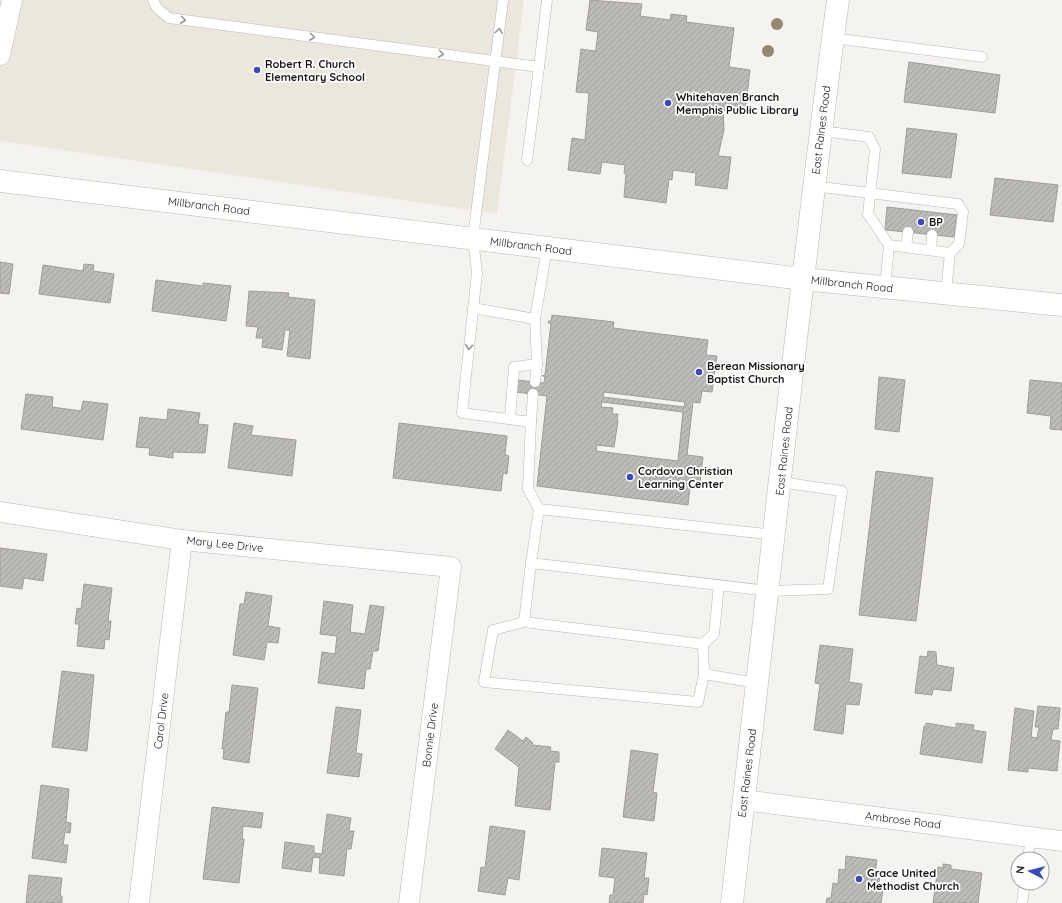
<svg xmlns="http://www.w3.org/2000/svg" width="1062" height="903" font-family="Quicksand,sans-serif">
<style>
.built{fill:#ece7dc}
.building{fill:url(#building-hatch);stroke:#9f9d9a;fill-rule:evenodd}
.lines{fill:none;stroke-linecap:round;stroke-linejoin:round}
.service-casing{stroke:#b9b7b4;stroke-width:11}
.minor-casing{stroke:#b9b7b4;stroke-width:21}
.secondary-casing{stroke:#b9b7b4;stroke-width:23}
.service{stroke:#fff;stroke-width:10}
.minor{stroke:#fff;stroke-width:20}
.secondary{stroke:#fff;stroke-width:22}
.tree{fill:#94896d}
.oneway{stroke:#979796}
.poi-dot{fill:#384abc;stroke:#fff;stroke-width:1.5}
.labels{text-anchor:middle;dominant-baseline:central;stroke-width:3.5;stroke-linejoin:round;paint-order:stroke}
.poi-label{font-size:11px;font-weight:bold;fill:#181716;stroke:#fff;text-anchor:start}
.street-label{font-size:11px;fill:#181716;stroke:#fff}
</style>
<defs>
<pattern id="building-hatch" width="6" height="6" patternUnits="userSpaceOnUse"><rect width="6" height="6" fill="#bdbbb7"/><path d="M-1 1l2-2M0 6l6-6M5 7l2-2" fill="none" stroke="#a2a09d"/></pattern>
</defs>
<rect width="100%" height="100%" fill="#f5f3ef"/>
<path class="built" d="M0,0H524L497,214L0,141Z"/>
<g class="building">
<path d="M590,0L642,4L640,16L670,20L671,14L687,16L686,22L734,28L729,67L750,70L745,113L723,110L724,130L718,156L731,157L727,189L695,185L696,173L673,170L672,180L669,179L666,203L624,197L626,174L624,173L625,165L602,162L600,174L568,170L572,138L585,140L589,93L576,92L581,49L594,51L596,49L598,32L586,30Z"/>
<path d="M909,62L1000,75L995,113L904,102Z"/>
<path d="M907,128L957,134L951,178L902,173Z"/>
<path d="M995,178L1058,185L1053,222L990,215Z"/>
<path d="M887,207L957,215L954,237L886,230L885,229Z"/>
<path d="M0,262L13,264L9,294L0,293Z"/>
<path d="M84,264L94,265L93,271L114,274L110,303L39,294L43,265L83,271Z"/>
<path d="M156,280L203,286V283L231,286L226,321L152,311Z"/>
<path d="M249,291L289,293L288,297L315,300L310,359L287,356L290,330H285L282,350L262,347L263,338H256L258,327L246,326Z"/>
<path d="M552,315L614,322L613,328L708,340L706,355L717,356L712,392L702,391L700,403L693,402L687,455L703,457L700,482L691,480L688,505L537,486L547,396L516,392L517,380L544,383L545,376H542L545,375L551,323H548L549,321H551ZM604,392L685,402L684,407L603,397ZM602,402L683,412L678,461L596,451L597,445L614,447L618,421H617L618,414H612L613,408L601,407Z"/>
<path d="M879,377L905,380L899,432L875,429Z"/>
<path d="M1030,380L1062,383V430L1050,429L1051,416L1027,413Z"/>
<path d="M26,394L53,397L52,407L81,411L83,401L108,404L103,440L21,429Z"/>
<path d="M168,409L200,413L198,424L208,425L205,453L173,452V458L149,455L150,448L136,447L140,417L167,420Z"/>
<path d="M234,423L253,426L251,435L296,440L292,476L228,468Z"/>
<path d="M399,423L507,436L505,455L509,456L507,474L503,473L501,491L393,478Z"/>
<path d="M876,471L933,478L916,621L859,615Z"/>
<path d="M0,548L47,554L43,581L24,578L22,589L0,586Z"/>
<path d="M84,584L112,588L108,621H111L109,640L105,639L104,649L77,646L79,624H75L77,608L81,609Z"/>
<path d="M246,592L272,596L268,626L280,628L278,643L267,642L264,660L233,655L240,604H244Z"/>
<path d="M324,601L353,605L350,632L365,634L370,605L384,607L378,651H373L370,669H366L364,689L318,683L322,652L335,654L337,636L320,634Z"/>
<path d="M820,645L853,649L849,682L862,684L859,705L846,704L843,734L814,730L820,684L815,683Z"/>
<path d="M928,651L936,652L937,665L954,668L951,691L933,689L932,695L915,693L920,656L927,657Z"/>
<path d="M62,671L94,675L87,751L52,747Z"/>
<path d="M232,685L258,688L249,763L223,759L224,749H222L226,712H229Z"/>
<path d="M1038,706L1060,708L1058,729H1053L1051,740L1060,741L1057,771L1028,768V772L1008,770L1015,708L1034,711L1031,737L1037,738L1039,727H1035Z"/>
<path d="M336,707L361,710L356,753L362,754L359,777L327,773Z"/>
<path d="M926,723L956,728V723L974,725L973,730L986,732L982,763L920,754L924,726L926,727Z"/>
<path d="M508,730L523,741L526,737L533,743L532,745L551,747L550,751L559,752V762H555L550,810L515,806L519,767L495,749Z"/>
<path d="M631,750L658,754L653,792L657,793L654,821L623,817Z"/>
<path d="M41,785L69,789L66,822L71,823L70,833L65,832L63,845H68L66,863L32,858Z"/>
<path d="M212,807L263,813L261,828L243,826L242,839H244L239,883L203,879Z"/>
<path d="M327,814L351,818L349,831H354L351,849H347L344,876L319,873L320,858L313,857L311,872L282,868L285,842L314,846V853L322,854Z"/>
<path d="M490,826L525,831L519,880L508,878L505,895L478,891L481,867L485,868Z"/>
<path d="M602,848L647,853L644,878H649L647,895L644,894L643,903H609L610,895H613L615,878L599,876Z"/>
<path d="M846,856L877,860L875,874L880,875L878,889L883,890L881,903H826L827,898H831L833,883L838,884L839,869L845,870Z"/>
<path d="M943,864L951,865V869L982,873L978,903H933L938,867L943,868Z"/>
<path d="M29,875L62,878L60,896H62V903H26Z"/>
</g>
<g class="lines">
<g class="service-casing">
<g id="service">
<path d="M153,0L157,8L169,18L539,67L547,0"/>
<path d="M503,0L473,238L477,273L462,413L531,422L528,489L539,509"/>
<path d="M833,38L982,57"/>
<path d="M821,131L869,137L875,149L868,214L889,245L885,287"/>
<path d="M527,160L539,67"/>
<path d="M813,186L958,204L963,212L959,244L950,253L946,293"/>
<path d="M889,245L950,253"/>
<path d="M906,247L908,232"/>
<path d="M931,250L932,235"/>
<path d="M473,308L535,319L547,248"/>
<path d="M535,382L537,364L535,319"/>
<path d="M510,418L514,367L537,364"/>
<path d="M531,422L533,394"/>
<path d="M531,563L539,509L775,535"/>
<path d="M524,622L493,630L484,682L698,702L704,674"/>
<path d="M703,644L714,634L719,585"/>
<path d="M757,683L704,674L703,644L524,622L531,563L769,591L828,589L842,491L780,482"/>
<path d="M1028,859L1031,837"/>
<path d="M1022,903L1025,883"/>
</g>
</g>
<g class="minor-casing">
<g id="minor">
<path d="M0,55L12,0"/>
<path d="M0,512L182,540L451,567L409,903"/>
<path d="M744,800L1062,841"/>
<path d="M139,903L182,540"/>
</g>
</g>
<g class="secondary-casing">
<g id="secondary">
<path d="M0,181L803,279L1062,305"/>
<path d="M732,903C767,602 798,300 838,0"/>
</g>
</g>
<use href="#service" class="service"/>
<use href="#minor" class="minor"/>
<use href="#secondary" class="secondary"/>
</g>
<g class="tree">
<circle cx="777" cy="24" r="6"/>
<circle cx="768" cy="51" r="6"/>
</g>
<defs><path id="oneway-chevron" d="M-2-3.5L2.5 0L-2 3.5" fill="none" stroke-width="1.6" stroke-linecap="round" stroke-linejoin="round"/></defs>
<g class="oneway">
<use href="#oneway-chevron" transform="translate(183 20) rotate(7)"/>
<use href="#oneway-chevron" transform="translate(499 31) rotate(-83)"/>
<use href="#oneway-chevron" transform="translate(312 37) rotate(7)"/>
<use href="#oneway-chevron" transform="translate(441 54) rotate(7)"/>
<use href="#oneway-chevron" transform="translate(469 347) rotate(96)"/>
</g>
<g class="poi-dot">
<circle cx="257" cy="70" r="4"/>
<circle cx="668" cy="103" r="4"/>
<circle cx="921" cy="222" r="4"/>
<circle cx="699" cy="372" r="4"/>
<circle cx="630" cy="477" r="4"/>
<circle cx="859" cy="879" r="4"/>
</g>
<g class="labels">
<g class="poi-label">
<text x="265" y="64">Robert R. Church<tspan x="265" dy="13">Elementary School</tspan></text>
<text x="676" y="97">Whitehaven Branch<tspan x="676" dy="13">Memphis Public Library</tspan></text>
<text x="929" y="222">BP</text>
<text x="707" y="366">Berean Missionary<tspan x="707" dy="13">Baptist Church</tspan></text>
<text x="638" y="471">Cordova Christian<tspan x="638" dy="13">Learning Center</tspan></text>
<text x="867" y="873">Grace United<tspan x="867" dy="13">Methodist Church</tspan></text>
</g>
<g class="street-label">
<text transform="translate(821 130) rotate(-83)">East Raines Road</text>
<text transform="translate(209 206) rotate(7)">Millbranch Road</text>
<text transform="translate(531 246) rotate(7)">Millbranch Road</text>
<text transform="translate(852 284) rotate(6)">Millbranch Road</text>
<text transform="translate(784 451) rotate(-84)">East Raines Road</text>
<text transform="translate(225 544) rotate(6)">Mary Lee Drive</text>
<text transform="translate(161 721) rotate(-83)">Carol Drive</text>
<text transform="translate(430 735) rotate(-83)">Bonnie Drive</text>
<text transform="translate(747 773) rotate(-83)">East Raines Road</text>
<text transform="translate(903 820) rotate(7)">Ambrose Road</text>
</g>
</g>
<g transform="translate(1030 871) rotate(277)"><circle r="19" fill="#ffffff" stroke="#a3a2a2"/>
<path d="M0-3L7 15L0 10L-7 15Z" fill="#384abc"/>
<text y="-6" font-size="11" font-weight="bold" text-anchor="middle" fill="#181716">N</text>
</g>
</svg>
